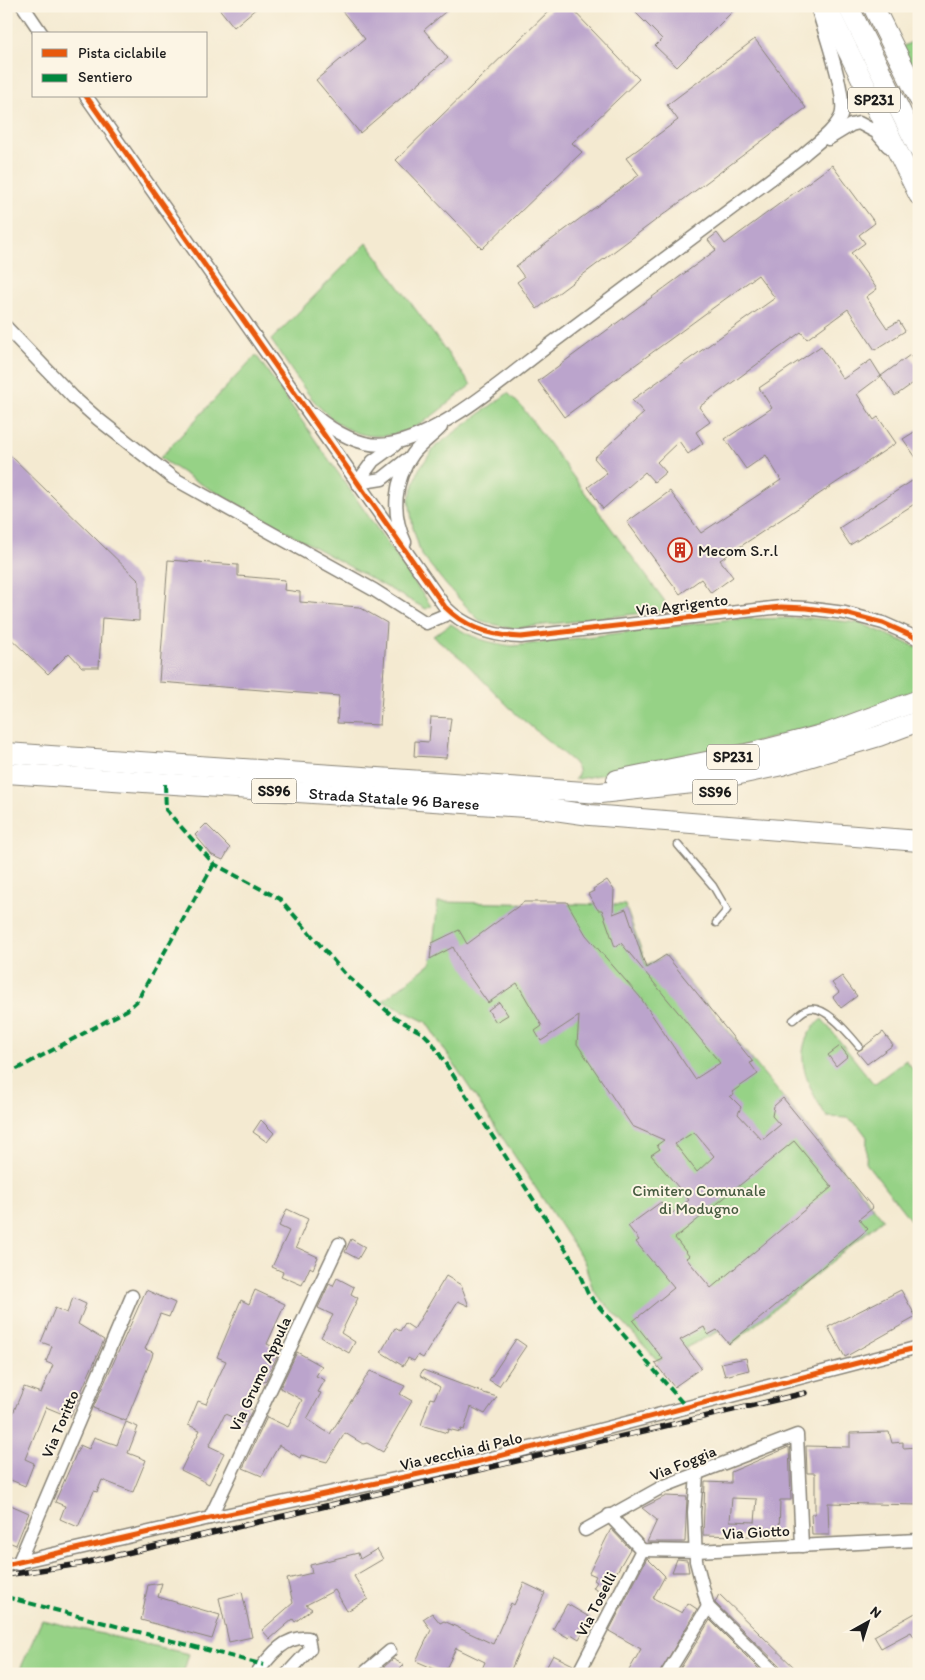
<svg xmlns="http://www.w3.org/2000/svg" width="925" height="1680" font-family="Itim,sans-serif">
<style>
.green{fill:#96d286;stroke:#597751}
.building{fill:#bba4cc;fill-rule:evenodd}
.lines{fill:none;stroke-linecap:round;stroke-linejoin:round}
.lane-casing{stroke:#888376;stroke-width:9}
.street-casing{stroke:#888376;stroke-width:15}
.primary-casing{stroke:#888376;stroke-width:22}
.lane{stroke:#fff;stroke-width:6}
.street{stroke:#fff;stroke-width:12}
.primary{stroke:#fff;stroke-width:20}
.rail-casing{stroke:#1c1c1c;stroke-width:5.5}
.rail{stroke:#fcf5e5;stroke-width:4;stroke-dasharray:11;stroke-linecap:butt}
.quiet{stroke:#00873e;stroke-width:4;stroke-dasharray:8 4;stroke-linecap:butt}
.cycleway-casing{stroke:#fcf5e5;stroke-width:8}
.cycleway{stroke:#e8590c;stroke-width:5}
.labels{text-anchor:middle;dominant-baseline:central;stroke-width:4;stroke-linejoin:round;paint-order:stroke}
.shield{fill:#fcf5e5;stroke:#5f5d58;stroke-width:1}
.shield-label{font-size:15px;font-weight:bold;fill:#1c1c1c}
.poi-label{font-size:16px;fill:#1c1c1c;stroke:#fcf5e5;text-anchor:start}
.street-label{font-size:16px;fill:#1c1c1c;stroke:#fcf5e5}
.park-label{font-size:16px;fill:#475c41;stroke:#fcf5e5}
</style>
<rect width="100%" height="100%" fill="#fcf5e5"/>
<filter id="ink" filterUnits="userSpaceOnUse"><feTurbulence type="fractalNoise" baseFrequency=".02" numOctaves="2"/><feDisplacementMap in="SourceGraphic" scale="10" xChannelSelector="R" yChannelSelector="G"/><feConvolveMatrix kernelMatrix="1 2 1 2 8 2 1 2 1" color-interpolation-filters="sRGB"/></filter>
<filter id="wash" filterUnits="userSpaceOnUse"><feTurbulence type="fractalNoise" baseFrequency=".0096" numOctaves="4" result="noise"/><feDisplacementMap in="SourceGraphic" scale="20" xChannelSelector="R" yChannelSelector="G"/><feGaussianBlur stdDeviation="1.12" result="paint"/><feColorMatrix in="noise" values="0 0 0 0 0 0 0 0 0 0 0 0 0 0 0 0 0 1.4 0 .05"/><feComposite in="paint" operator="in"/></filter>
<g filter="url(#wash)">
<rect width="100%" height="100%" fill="#f4ead1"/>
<g class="green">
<path d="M919,38V82L902,47Z"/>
<path d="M367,243L471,385C455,397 430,420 413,428C339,460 306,390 271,340Z"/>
<path d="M256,355L431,606L426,609L415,603L192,479L160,458Z"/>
<path d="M508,393L522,407L664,600L668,610L511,629L479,620L447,586L421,554L413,528L409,499L419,469L436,446Z"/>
<path d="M811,618L860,623L919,648V691L841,719L739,747L574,780L578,775V769L573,762L515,713L463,660L433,636L451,624C471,638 489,643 513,646L733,619Z"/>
<path d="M438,902L625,905L647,966L666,955L883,1219L731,1345L720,1331L658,1361L593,1290L584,1261L426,1022L383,1001L431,963Z"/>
<path d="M822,1019L874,1084L906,1060L919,1077V1231L866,1163L867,1137L858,1125L848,1118L827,1117C807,1086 787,1047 822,1019Z"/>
<path d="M42,1620L189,1654L183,1674H18Z"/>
</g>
<g id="blocks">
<g class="building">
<path d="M217,6H259L234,27Z"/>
<path d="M338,6H452L424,30L448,58L360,133L316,80L365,39Z"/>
<path d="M554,6H569L639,79L572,143L582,152L482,249L396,160Z"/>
<path d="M629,6H738L677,67L655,46L662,39Z"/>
<path d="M755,39L806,108L537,309L517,282L524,277L516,266L639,175L626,158L678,120L667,105Z"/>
<path d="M832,165L875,223L859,235L865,243L851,253L877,289L866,297L887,328L899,321L905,331L875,350L848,309L807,339L801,332L699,407L710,422L696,432L703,443L688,454L679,441L657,462L666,472L654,482L645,472L603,509L588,487L607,473L594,458L644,413L632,400L775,298L758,275L564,417L538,381L716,250L708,240L717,233L725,244Z"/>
<path d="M821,346L843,379L871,360L881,376L857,394L874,420L878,417L896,443L720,560L733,577L711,593L701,579L680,594L627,522L670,491L701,533L781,480L766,455L746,469L725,439L772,408L759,388Z"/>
<path d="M910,355L919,368V379L895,396L881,376Z"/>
<path d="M919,429V462L903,439Z"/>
<path d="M6,451L139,581V621L102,618L99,667H82L69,653L48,674L6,634Z"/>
<path d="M912,481L919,492V501L850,545L839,528Z"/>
<path d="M168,560L238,565V576L285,580L284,590L300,592V602L359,607L387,623L380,725L337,723L339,696L159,682Z"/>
<path d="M431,717L451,718L446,758L414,756L415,741L429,742Z"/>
<path d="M206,824L230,848L223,860L212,855L195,835Z"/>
<path d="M607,880L614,890L613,914L626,909L646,968L666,955L753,1062L750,1063L758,1074L732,1092L734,1095L730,1096L741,1107L738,1114L762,1140L780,1125L772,1116L774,1106L783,1098L873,1208L859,1219L868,1229L729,1344L717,1330L708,1335L704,1327L680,1340L701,1368L674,1387L655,1363L663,1359L633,1321L674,1288L636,1242L639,1240L628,1226L661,1202L670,1215L689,1200L651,1155L660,1149L657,1145L664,1140L632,1126L577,1044L579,1016L541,1041L535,1031L542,1026L517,983L488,1003L464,969L453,947L430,959L432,943L459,930L467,944L524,902H567L586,935L640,997L695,1079L720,1063L621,943L615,947L602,910H598L588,894L594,891L593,889ZM694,1132L714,1156L697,1172L675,1144ZM794,1141L832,1187L711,1288L686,1258L689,1256L675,1238Z"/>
<path d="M842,976L857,996L841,1008L833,997L839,992L832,983Z"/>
<path d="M499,1002L508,1015L496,1022L488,1010Z"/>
<path d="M883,1032L893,1045L867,1064L857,1052Z"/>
<path d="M840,1046L848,1056L836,1066L828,1055Z"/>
<path d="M261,1120L274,1133L267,1142L253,1132Z"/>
<path d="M287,1209L308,1219L296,1247L318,1257L313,1269L310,1267L302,1285L281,1276L283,1272L272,1267L289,1231L279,1226Z"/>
<path d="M351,1239L365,1247L358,1259L345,1252Z"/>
<path d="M446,1276L461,1285L469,1306L458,1301L423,1358L418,1355L414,1361L408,1358L403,1366L381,1352L395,1328L400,1331L405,1323L414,1329Z"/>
<path d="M337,1278L354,1287L351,1294L358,1298L341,1333L355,1342L349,1353L321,1337L333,1315L318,1308L329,1284L333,1286Z"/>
<path d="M146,1290L175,1303L169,1317L160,1314L145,1349L153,1352L152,1357L126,1421L93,1408Z"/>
<path d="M255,1290L285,1304L267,1344L280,1350L266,1380L264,1382L259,1380L247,1407L252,1410L246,1423L225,1414L209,1446L224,1453L209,1484L181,1470L200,1430L188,1425L198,1401L206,1404L226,1361L217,1357L241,1300L249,1304Z"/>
<path d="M901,1290L916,1317L845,1357L828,1327Z"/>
<path d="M73,1298L86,1304L78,1324L104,1340L70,1417L46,1407L25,1459L34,1463L25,1486L6,1478V1430L24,1387L41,1393L53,1365L46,1362L52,1346L41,1342L55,1308L67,1313Z"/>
<path d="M516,1339L526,1346L499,1386L489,1380Z"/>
<path d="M297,1352L322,1366L316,1376L325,1380L318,1392L321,1393L307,1419L330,1434L370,1371L405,1386L400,1394L412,1401L383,1452L367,1443L363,1444L345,1433L327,1462L301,1455L300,1458L279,1445L262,1476L243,1468L267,1417L288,1427L302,1400L280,1388Z"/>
<path d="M746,1358L749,1370L725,1376L721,1363Z"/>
<path d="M423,1370L484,1393L497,1397L485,1414L471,1407L464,1430L461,1429L460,1432L448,1429L447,1433L421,1425L430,1398L434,1399L440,1387L420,1375Z"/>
<path d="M126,1422L138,1427L128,1453L146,1460L133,1492L102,1480L97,1492L94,1491L78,1527L60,1519L65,1506L55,1502L80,1445L89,1449L94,1437L117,1445Z"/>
<path d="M889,1432L892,1443L903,1442V1448L918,1447L919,1505L828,1503L829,1535H812L811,1514H815V1473H807L806,1446L850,1447V1433Z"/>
<path d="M789,1447L791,1500H780L779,1537L703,1535L705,1482L731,1483V1472ZM732,1498L757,1499L755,1522L730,1521Z"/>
<path d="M666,1496L687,1497L685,1542H647L657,1520L642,1508Z"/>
<path d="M6,1503L29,1513L16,1545L6,1541Z"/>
<path d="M611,1529L630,1549L604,1594L593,1588L597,1582L594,1580L596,1576L589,1573Z"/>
<path d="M377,1549L383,1559L354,1576L368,1599L347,1611L335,1590L306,1605L312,1609L295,1622L293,1619L270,1639L262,1630L293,1603L287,1579L312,1573L310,1565L358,1553L360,1559Z"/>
<path d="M647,1558L665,1576L653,1598L682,1613L688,1603L697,1609L659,1674H627L641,1649L609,1631Z"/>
<path d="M677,1559L687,1560L689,1572H672Z"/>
<path d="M162,1583L158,1597L220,1615L212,1639L141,1620L148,1585Z"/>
<path d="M524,1583L545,1593L509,1674H480L485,1662L456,1648L444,1673L416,1661L431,1630L423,1619L432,1613L440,1623L444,1621L493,1644L511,1603L514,1605Z"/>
<path d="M242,1592L252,1637L229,1642L219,1598Z"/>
<path d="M719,1594L801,1674H784L782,1668L715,1603Z"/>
<path d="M567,1604L591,1618L579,1639L571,1634L569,1638L553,1629Z"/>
<path d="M919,1611V1644L911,1632L881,1648L874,1636Z"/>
<path d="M710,1620L764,1674H677Z"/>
<path d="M553,1655L573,1665L570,1674H543Z"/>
<path d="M393,1659L404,1665L395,1674H376Z"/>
</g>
</g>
</g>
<g filter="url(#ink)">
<use href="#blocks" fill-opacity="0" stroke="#888376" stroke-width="1"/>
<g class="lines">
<g class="lane-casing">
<g id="lane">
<path d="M678,845L713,886L727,910L716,923"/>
<path d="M793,1020C797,1017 801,1012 806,1010C823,1001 849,1034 859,1046"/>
</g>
</g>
<g class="street-casing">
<g id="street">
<path d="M23,6L42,34"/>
<path d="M917,6L919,11"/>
<path d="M86,96L445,607C466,628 492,636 521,637L781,607L806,608L845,613L883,623L919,639"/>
<path d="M828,139L851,125L859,123L876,132L888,146"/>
<path d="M6,327L73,397L98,419L173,478L374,590L426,623L450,613"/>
<path d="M314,415C333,431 362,449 389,444C441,436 509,375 552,343C635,281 719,218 803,155C815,144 834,132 841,116C848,96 823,29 817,6"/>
<path d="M395,445L373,461L357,483L382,479L406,460"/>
<path d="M405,542C391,513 394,480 413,454C420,444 433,436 441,427"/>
<path d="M697,1475L694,1512L696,1561L708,1607L776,1674"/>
<path d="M609,1515L642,1550L696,1551L919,1540"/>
<path d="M210,1518L339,1244"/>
<path d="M585,1530L662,1487L797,1435L802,1546"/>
<path d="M18,1564L132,1296"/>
<path d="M6,1565L210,1518L476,1462L919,1347"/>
<path d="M256,1674C270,1656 284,1636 308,1638L310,1649L287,1674"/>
<path d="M363,1674L390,1651"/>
<path d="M578,1674L642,1550"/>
<path d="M667,1674L708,1607"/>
</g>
</g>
<g class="primary-casing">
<g id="primary">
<path d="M826,6L919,195"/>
<path d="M848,6L919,149"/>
<path d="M873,6L919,98"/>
<path d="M6,753L600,793L702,782L782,765L879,736L919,721"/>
<path id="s1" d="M6,773L541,808L590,815L919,841"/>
<path d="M617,780L756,752L826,734L919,700"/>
</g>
</g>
<use href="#lane" class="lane"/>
<use href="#street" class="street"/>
<use href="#primary" class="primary"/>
<g class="rail-casing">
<path id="rail" d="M6,1575L80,1564L805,1393"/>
</g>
<use href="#rail" class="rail"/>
<g class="quiet">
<path d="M165,784L166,810L214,864L280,899L346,975L394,1017L424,1034L431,1041L575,1264L588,1294L687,1408"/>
<path d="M6,1075L127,1010L137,1001L214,864"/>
<path d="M6,1597L264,1665"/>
</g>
<g class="cycleway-casing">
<g id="cycleway">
<path d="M86,96L445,607C466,628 492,636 521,637L781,607L806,608L845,613L883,623L919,639"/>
<path d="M6,1565L210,1518L476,1462L919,1347"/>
</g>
</g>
<use href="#cycleway" class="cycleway"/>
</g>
</g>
<defs>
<g id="building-ring" transform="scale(1.25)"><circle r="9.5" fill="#fcf5e5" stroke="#c8321e" stroke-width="1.5"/><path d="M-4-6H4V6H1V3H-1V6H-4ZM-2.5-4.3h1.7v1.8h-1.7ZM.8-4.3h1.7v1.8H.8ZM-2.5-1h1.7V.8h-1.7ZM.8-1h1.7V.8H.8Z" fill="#c8321e"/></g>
</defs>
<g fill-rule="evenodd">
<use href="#building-ring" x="680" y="550"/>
</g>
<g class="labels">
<g class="shield">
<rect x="848" y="87.5" width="52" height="25" rx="4"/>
<rect x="707" y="744.5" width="52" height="25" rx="4"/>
<rect x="251.5" y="778.5" width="45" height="25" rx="4"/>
<rect x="692.5" y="779.5" width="45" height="25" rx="4"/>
</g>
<g class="shield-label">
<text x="874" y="100">SP231</text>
<text x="733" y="757">SP231</text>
<text x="274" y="791">SS96</text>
<text x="715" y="792">SS96</text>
</g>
<g class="poi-label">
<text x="698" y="550">Mecom S.r.l</text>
</g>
<g class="street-label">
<text transform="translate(682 605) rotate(-7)">Via Agrigento</text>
<text stroke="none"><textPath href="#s1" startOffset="389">Strada Statale 96 Barese</textPath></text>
<text transform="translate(260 1374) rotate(-65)">Via Grumo Appula</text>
<text transform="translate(60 1424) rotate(-67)">Via Toritto</text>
<text transform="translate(461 1451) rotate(-13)">Via vecchia di Palo</text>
<text transform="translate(683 1463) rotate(-22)">Via Foggia</text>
<text transform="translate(756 1532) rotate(-3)">Via Giotto</text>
<text transform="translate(596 1604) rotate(-63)">Via Toselli</text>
</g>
<g class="park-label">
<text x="699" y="1190">Cimitero Comunale<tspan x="699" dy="18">di Modugno</tspan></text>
</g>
</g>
<rect width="925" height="1680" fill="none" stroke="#fcf5e5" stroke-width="25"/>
<rect x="32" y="32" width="175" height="65" fill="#fcf5e5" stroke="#a29e95"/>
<rect x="42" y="49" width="25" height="8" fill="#e8590c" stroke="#a29e95"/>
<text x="78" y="58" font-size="15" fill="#1c1c1c">Pista ciclabile</text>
<rect x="42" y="74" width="25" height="8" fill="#00873e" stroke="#a29e95"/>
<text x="78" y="82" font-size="15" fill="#1c1c1c">Sentiero</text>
<g transform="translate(868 1622) rotate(39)" stroke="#fcf5e5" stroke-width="4" paint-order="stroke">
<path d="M0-4L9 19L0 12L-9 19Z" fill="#1c1c1c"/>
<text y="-8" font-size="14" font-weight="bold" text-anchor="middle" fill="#1c1c1c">N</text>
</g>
</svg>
